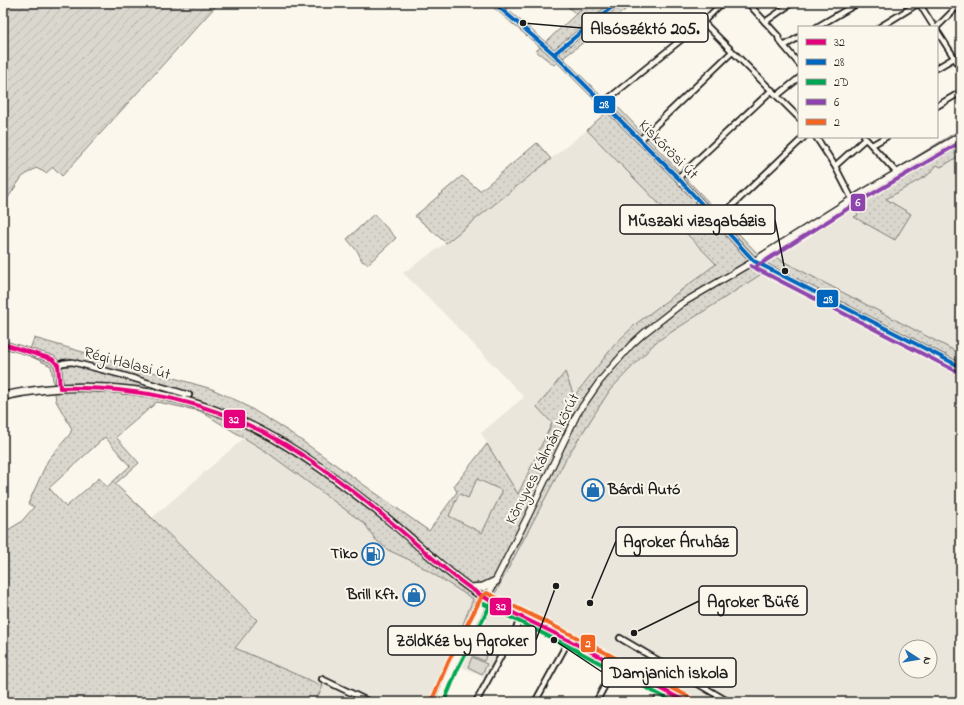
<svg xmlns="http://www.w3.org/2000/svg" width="964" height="705" font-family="'Indie Flower',sans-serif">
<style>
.built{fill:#eae6dc;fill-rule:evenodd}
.grass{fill:url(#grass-dots);stroke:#7b7a75;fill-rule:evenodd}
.garden{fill:url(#garden-furrows);stroke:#7b7a75}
.pitch{fill:#dad7ce;stroke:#7b7a75}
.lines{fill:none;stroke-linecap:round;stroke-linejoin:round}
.minor-casing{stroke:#1c1c1c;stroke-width:8}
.tertiary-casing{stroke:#1c1c1c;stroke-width:8}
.primary-casing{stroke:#1c1c1c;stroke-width:10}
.minor{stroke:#fbf7ec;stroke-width:4.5}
.tertiary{stroke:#fbf7ec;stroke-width:5.5}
.primary{stroke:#fbf7ec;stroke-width:7}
.bus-1-casing{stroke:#fbf7ec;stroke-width:7}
.bus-2-casing{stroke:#fbf7ec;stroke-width:7}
.bus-3-casing{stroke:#fbf7ec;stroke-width:7}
.bus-4-casing{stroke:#fbf7ec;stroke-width:7}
.bus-5-casing{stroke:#fbf7ec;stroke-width:7}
.bus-1{stroke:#e5007d;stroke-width:4}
.bus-2{stroke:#0065bd;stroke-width:4}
.bus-3{stroke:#00a651;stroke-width:4}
.bus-4{stroke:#8e44ad;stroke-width:4}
.bus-5{stroke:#f26522;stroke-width:4}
.labels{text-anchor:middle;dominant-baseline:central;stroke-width:4;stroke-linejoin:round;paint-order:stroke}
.street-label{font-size:16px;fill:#1c1c1c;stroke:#fbf7ec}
.poi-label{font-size:16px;font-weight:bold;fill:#1c1c1c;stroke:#fbf7ec;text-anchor:end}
.leader{fill:none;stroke:#1c1c1c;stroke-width:1.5}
.callout-dot{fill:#1c1c1c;stroke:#fbf7ec;stroke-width:1.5}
.callout{fill:#fbf7ec;stroke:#1c1c1c;stroke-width:1.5}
.callout-label{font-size:17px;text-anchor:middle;font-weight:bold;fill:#1c1c1c}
.line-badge{stroke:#fbf7ec;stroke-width:1.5}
.badge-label{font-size:11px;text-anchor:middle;font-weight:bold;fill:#fff}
</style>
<defs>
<pattern id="grass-dots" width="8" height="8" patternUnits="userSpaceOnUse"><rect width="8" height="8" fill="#dad7ce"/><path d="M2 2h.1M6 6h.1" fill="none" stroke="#bab8b0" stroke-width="1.8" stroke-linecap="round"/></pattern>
<pattern id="garden-furrows" width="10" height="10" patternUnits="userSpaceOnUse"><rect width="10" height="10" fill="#dad7ce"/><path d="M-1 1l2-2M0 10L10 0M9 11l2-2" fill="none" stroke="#bab8b0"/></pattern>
</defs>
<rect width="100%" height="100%" fill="#fbf7ec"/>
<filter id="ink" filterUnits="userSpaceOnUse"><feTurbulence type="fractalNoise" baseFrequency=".025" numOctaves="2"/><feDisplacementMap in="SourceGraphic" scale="8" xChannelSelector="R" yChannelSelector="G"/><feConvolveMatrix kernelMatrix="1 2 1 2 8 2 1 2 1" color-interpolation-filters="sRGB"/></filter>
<g filter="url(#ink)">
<g class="built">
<path d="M587,130L671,216L675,212L684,219L678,226L716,264L637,323L616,343L573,396L564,372L537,406L552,423L517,495L481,433L524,397L435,304L403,273L446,243Z"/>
<path d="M961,144V354L773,256L852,205L858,215L854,217L928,175L937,165L960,155L951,149Z"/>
<path d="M763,273L961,373V702H696L494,597L567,457L610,390L656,342ZM906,647H930V671H906Z"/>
<path d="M244,438L264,450L365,524L375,539L388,550L414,562L473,599L432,702H384L377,698L374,702H315L322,686L235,648L257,620L152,518Z"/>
<path d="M477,479L501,490L502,492L483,533L449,516L460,494Z"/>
<path d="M487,609L513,621L485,678L460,666Z"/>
</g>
<g class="grass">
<path d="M591,3H634L554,65L536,51L576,14Z"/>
<path d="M615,104L758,254L961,129V144L951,149L961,155L941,167L937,165L928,175L886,199L911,214L895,240L854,217L858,215L852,205L773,256L961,354V373L763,273L656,342L610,390L567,457L487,609L444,702H432L473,599L414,562L388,550L375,539L365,524L264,450L200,411L157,402L116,437L139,463L115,484L152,518L257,620L235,648L323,686L315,702H3V533L21,522L34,507L28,504L48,460L70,434L72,429L56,401L51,366L28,355L34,338L212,389L240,402L288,431L429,531L457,492L454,486L487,444L518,494L552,423L537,407L565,372L574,396L616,343L637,323L716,264L678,225L684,219L676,212L671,216L587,130ZM105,437L130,466L107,487L99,478L66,507L49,488ZM477,479L501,490L502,492L482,533L449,516L459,494L468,498Z"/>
<path d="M537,143L551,159L446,243L415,216L462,176L480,191Z"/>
<path d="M374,214L396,238L368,264L362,261L358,252L347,239Z"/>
</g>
<g class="garden">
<path d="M3,3H212L215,7L62,176L53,167L46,173L36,168L22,177L3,205Z"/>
<path d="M564,3H591L576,14Z"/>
</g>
<g class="pitch">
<path d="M475,648L487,654L484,661L471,655Z"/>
<path d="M472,657L487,664L482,674L468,667Z"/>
</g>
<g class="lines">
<g class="minor-casing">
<g id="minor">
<path d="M494,3L554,54L678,178L754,261L961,367"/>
<path d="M748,3L778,36L779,40L799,64"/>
<path d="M703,22L799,118"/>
<path d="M765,22L792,3"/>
<path d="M817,27L858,3"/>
<path d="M880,27L919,3L934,27"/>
<path d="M937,27L961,3"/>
<path d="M937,31L961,68"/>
<path d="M784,46L799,37"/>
<path d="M554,54L617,3"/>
<path d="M937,68L954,58"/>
<path d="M778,95L799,78"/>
<path d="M603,103L703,22L722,3"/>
<path d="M937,106L961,92"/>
<path d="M816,137L835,166L852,199"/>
<path d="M864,137L897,173"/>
<path d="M640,140L732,52"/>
<path d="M872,145L886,137"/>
<path d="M835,166L865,139"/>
<path d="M678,178L772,90"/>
<path d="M717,220L804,137"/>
<path d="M58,365L63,363L72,362L122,375L189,395"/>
<path d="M620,638L729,702"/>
<path d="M322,679L370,702"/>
<path d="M476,702L522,617"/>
<path d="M535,702L569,640"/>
<path d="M596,702L616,665"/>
<path d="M656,702L663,689"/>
</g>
</g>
<g class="tertiary-casing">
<g id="tertiary">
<path d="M3,344L52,359L58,365L60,388"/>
<path d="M438,702L453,665L529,514L577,414L600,381L631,345L643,334L681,304L754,261L852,199L961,135"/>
</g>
</g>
<g class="primary-casing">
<g id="primary">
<path d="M3,396C89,377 181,389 259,430C304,453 344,485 384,516C413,539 439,566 470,588C500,609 534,623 566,638C607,658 646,681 686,702"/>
<path d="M470,588L483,587L496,581"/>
</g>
</g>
<use href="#minor" class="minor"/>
<use href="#tertiary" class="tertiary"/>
<use href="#primary" class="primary"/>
<g class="bus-1-casing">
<g id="bus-1">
<path d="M3,344L52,359L58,365L60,388"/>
<path d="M60,388C135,386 208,401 274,438C314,460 350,488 385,517C413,540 440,567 470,588C499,608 531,621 562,637C604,658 645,680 686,702"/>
</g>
</g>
<g class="bus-2-casing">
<g id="bus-2">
<path d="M494,3L554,54L678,178L754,261L961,367"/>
<path d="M554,54L617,3"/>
</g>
</g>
<g class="bus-3-casing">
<g id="bus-3">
<path d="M484,604L566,645L673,702"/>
<path d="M444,702L458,668L492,602"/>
</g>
</g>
<g class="bus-4-casing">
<g id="bus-4">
<path d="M751,266L958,372"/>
<path d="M757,266L855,204L961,142"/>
</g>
</g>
<g class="bus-5-casing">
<path id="bus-5" d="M432,700L448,662L482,596L487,593L572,635L689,697"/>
</g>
<use href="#bus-1" class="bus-1"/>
<use href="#bus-2" class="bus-2"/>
<use href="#bus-3" class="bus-3"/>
<use href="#bus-4" class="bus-4"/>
<use href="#bus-5" class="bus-5"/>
</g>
</g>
<defs>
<g id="shop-ring" transform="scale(1.15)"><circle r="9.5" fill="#fbf7ec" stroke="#1f6fb2" stroke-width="1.5"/><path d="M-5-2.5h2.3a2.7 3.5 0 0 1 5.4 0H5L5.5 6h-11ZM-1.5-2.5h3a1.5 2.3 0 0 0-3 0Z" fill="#1f6fb2"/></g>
<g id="fuel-ring" transform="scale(1.15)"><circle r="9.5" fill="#fbf7ec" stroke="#1f6fb2" stroke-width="1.5"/><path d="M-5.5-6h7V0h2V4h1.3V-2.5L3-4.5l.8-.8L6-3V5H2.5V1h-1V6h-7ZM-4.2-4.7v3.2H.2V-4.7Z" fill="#1f6fb2"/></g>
</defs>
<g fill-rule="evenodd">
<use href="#shop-ring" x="593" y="490"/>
<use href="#fuel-ring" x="373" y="554"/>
<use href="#shop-ring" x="414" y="595"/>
</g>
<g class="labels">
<g class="street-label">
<text transform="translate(668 150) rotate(45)">Kiskőrösi út</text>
<text transform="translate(127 364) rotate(15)">Régi Halasi út</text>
<text transform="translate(543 459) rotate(-63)">Könyves Kálmán körút</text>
</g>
<g class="poi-label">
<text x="608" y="490" text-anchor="start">Bárdi Autó</text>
<text x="358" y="554">Tiko</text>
<text x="398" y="595">Brill Kft.</text>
</g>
</g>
<path class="leader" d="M523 23L582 28M785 271L775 220M590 603L616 541M634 633L699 601M556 586L536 640M554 640L602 672"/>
<g class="callout-dot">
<circle cx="523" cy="23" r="4"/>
<circle cx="785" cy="271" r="4"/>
<circle cx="590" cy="603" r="4"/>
<circle cx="634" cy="633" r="4"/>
<circle cx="556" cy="586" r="4"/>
<circle cx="554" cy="640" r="4"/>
</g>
<g class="callout">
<rect x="582" y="13" width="126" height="29" rx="4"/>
<rect x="620" y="205" width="155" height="29" rx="4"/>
<rect x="616" y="527" width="121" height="29" rx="4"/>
<rect x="699" y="586" width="108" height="29" rx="4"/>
<rect x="388" y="626" width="148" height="29" rx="4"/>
<rect x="602" y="658" width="134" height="29" rx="4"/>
</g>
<g class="callout-label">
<text x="645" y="34">Alsószéktó 205.</text>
<text x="697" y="226">Műszaki vizsgabázis</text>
<text x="676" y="547">Agroker Áruház</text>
<text x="753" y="607">Agroker Büfé</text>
<text x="462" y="646">ZöldKéz by Agroker</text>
<text x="669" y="678">Damjanich iskola</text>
</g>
<g class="line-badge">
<rect x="593" y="95" width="23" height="19" rx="4" fill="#0065bd"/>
<rect x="850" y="193" width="16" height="19" rx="4" fill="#8e44ad"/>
<rect x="816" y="289" width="23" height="19" rx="4" fill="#0065bd"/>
<rect x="223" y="409" width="23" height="20" rx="4" fill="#e5007d"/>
<rect x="489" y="597" width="23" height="19" rx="4" fill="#e5007d"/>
<rect x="580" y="634" width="16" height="19" rx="4" fill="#f26522"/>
</g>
<g class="badge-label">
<text x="604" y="108">28</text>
<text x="858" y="206">6</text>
<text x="828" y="303">28</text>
<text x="234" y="423">32</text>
<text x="501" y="610">32</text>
<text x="588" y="647">2</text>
</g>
<rect width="964" height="705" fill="none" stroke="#fbf7ec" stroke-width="16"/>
<rect x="8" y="8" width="948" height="689" fill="none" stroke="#1c1c1c" stroke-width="1.5" filter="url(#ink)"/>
<rect x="798" y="26" width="140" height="112" fill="#fbf7ec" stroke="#a29f99"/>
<rect x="806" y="39" width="20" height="6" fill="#e5007d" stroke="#a29f99"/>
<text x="834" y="46" font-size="12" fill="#1c1c1c">32</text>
<rect x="806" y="59" width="20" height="6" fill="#0065bd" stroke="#a29f99"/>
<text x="834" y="66" font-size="12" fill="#1c1c1c">28</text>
<rect x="806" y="79" width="20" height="6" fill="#00a651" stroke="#a29f99"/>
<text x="834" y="86" font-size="12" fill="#1c1c1c">2D</text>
<rect x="806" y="99" width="20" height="6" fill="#8e44ad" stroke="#a29f99"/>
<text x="834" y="106" font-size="12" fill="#1c1c1c">6</text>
<rect x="806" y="119" width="20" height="6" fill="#f26522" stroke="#a29f99"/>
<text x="834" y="126" font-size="12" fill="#1c1c1c">2</text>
<g transform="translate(918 659) rotate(102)"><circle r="19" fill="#fbf7ec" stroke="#a29f99"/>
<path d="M0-3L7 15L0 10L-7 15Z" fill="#1f6fb2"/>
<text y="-6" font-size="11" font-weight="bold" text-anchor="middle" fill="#1c1c1c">N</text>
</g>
</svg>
